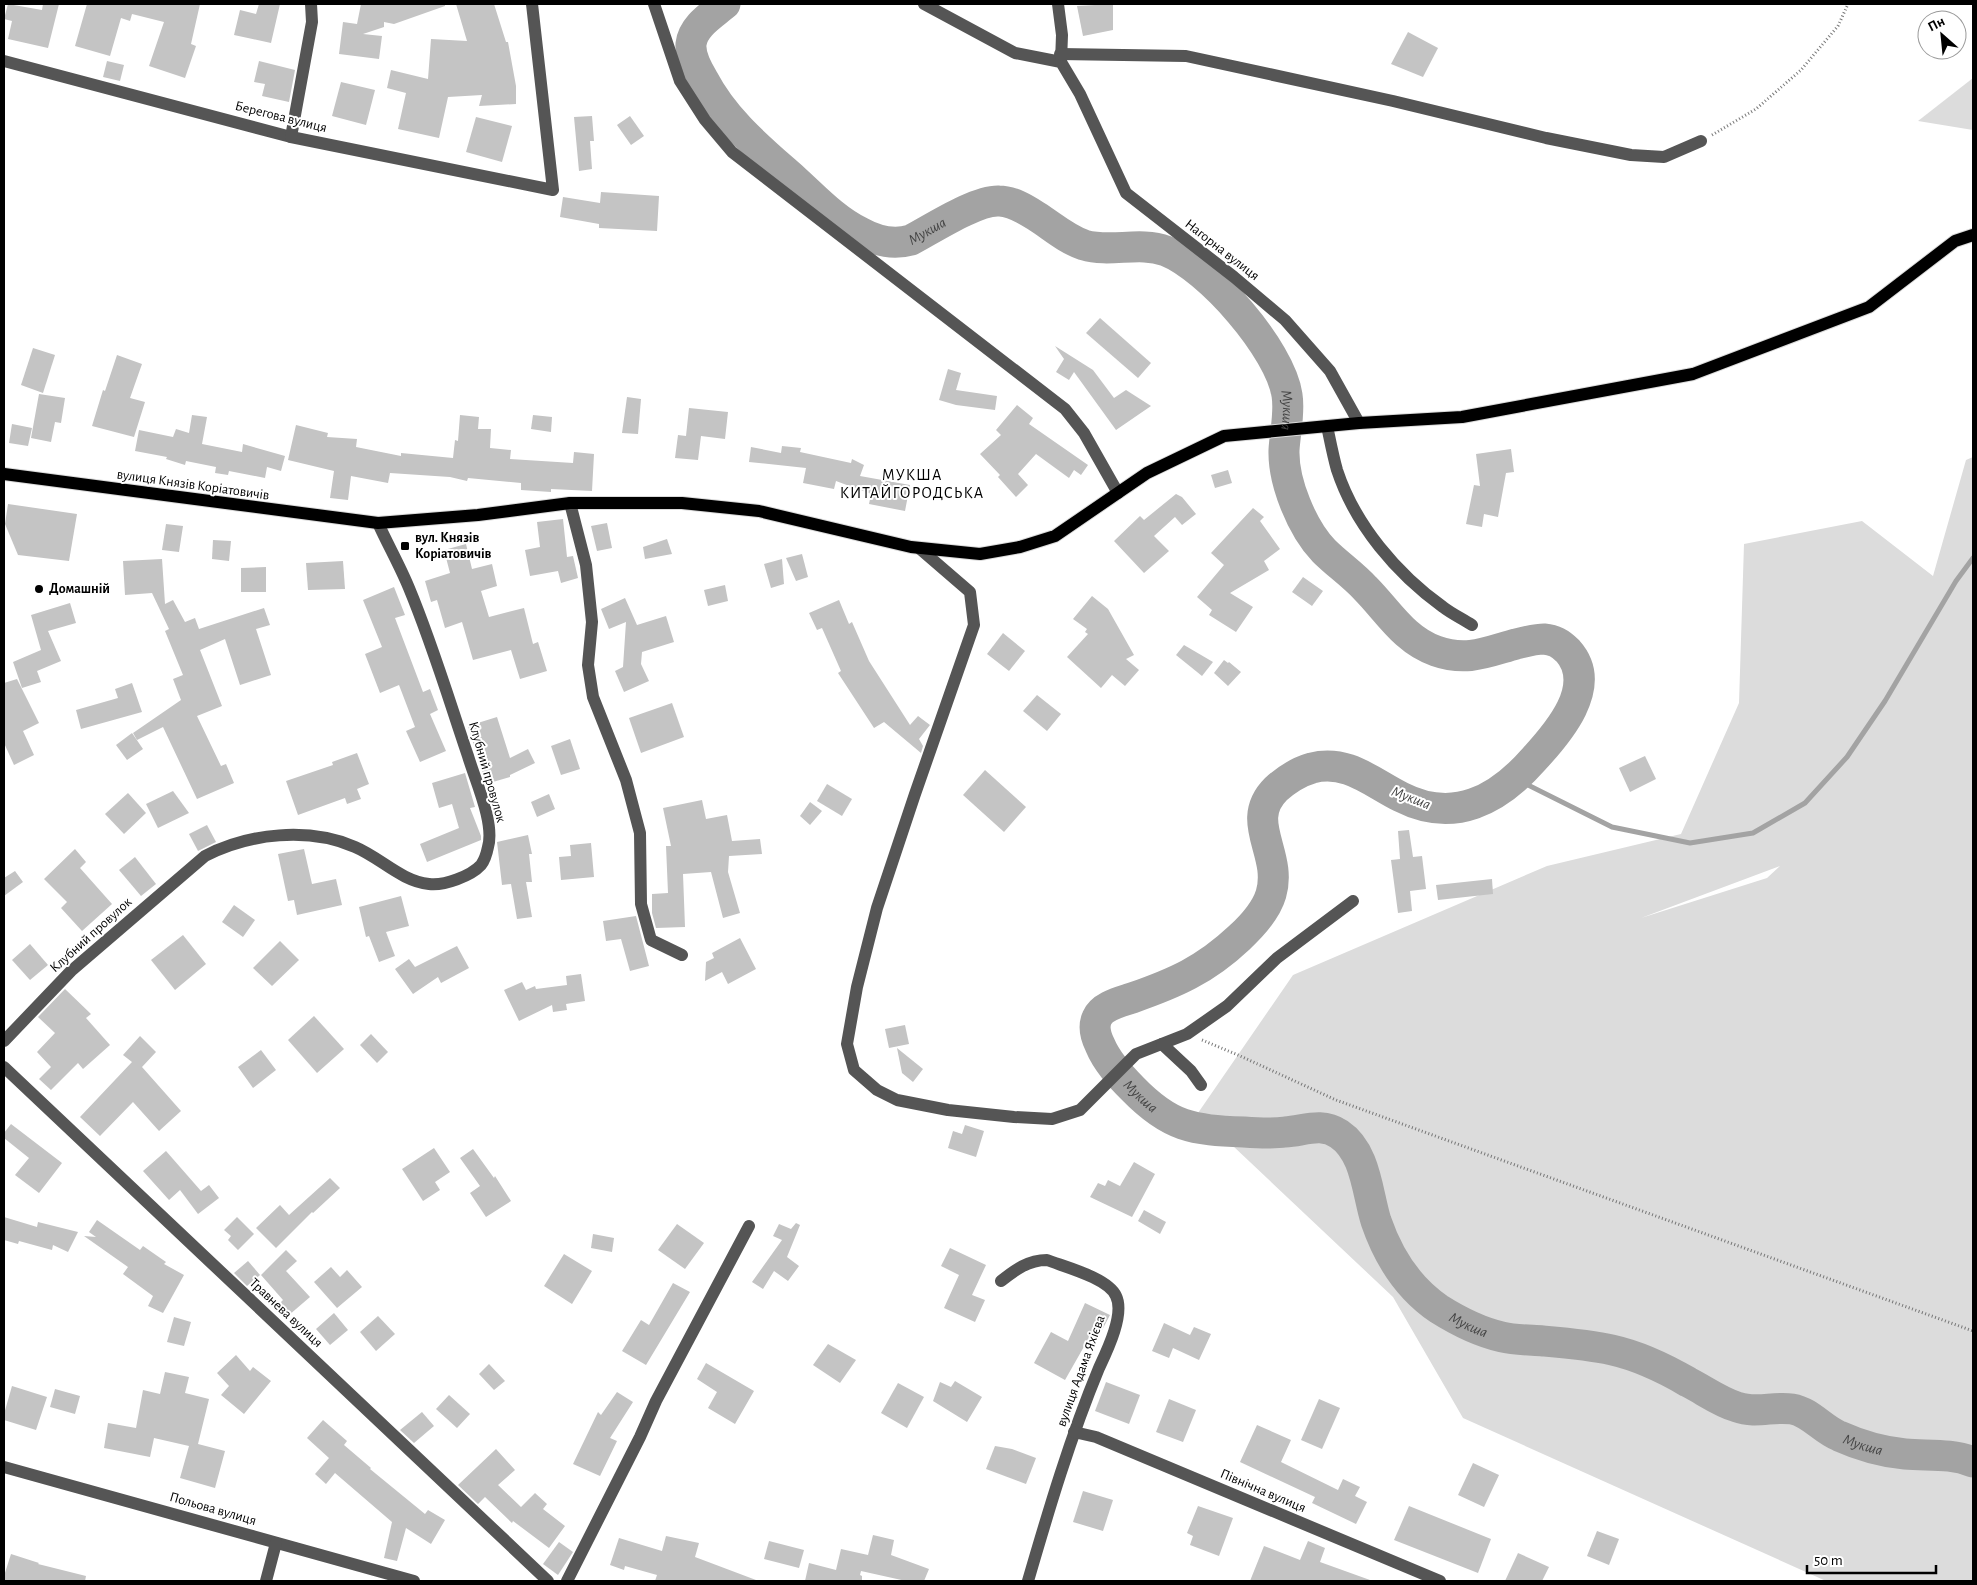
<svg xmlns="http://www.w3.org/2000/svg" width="1977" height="1585" font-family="'Alegreya Sans',sans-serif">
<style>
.green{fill:#dcdcdc;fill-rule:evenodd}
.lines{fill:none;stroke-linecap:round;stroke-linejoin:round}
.stream{stroke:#a3a3a3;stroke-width:5}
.river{stroke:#a3a3a3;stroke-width:31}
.building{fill:#c4c4c4}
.major-casing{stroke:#dbdbdb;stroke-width:14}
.path{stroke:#777;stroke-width:3;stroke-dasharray:1 2.5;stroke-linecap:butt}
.minor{stroke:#555;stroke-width:12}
.major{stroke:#000;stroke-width:12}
.poi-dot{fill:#000;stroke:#fff;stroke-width:2}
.labels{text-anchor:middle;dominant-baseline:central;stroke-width:4;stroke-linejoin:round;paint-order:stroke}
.street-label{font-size:14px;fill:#000;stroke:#fff}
.poi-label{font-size:14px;font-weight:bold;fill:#000;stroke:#fff;text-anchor:start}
.water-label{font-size:15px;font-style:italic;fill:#444;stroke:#fff}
.quarter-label{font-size:16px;letter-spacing:1px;fill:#000;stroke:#fff}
</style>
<rect width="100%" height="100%" fill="#fff"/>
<g class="green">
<path d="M1973,78V130L1918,121Z"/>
<path d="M1973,457V1581H1826L1463,1418L1393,1297L1198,1113L1293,975L1547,866L1681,834L1739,703L1744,544L1862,521L1933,576L1966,460ZM1780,866L1767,878L1641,918Z"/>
</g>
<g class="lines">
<path class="stream" d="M1516,779L1612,827L1690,843L1753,833L1805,803L1847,757L1885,701L1956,581L1973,558"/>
<path class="river" id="s1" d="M725,4C712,15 693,26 691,44C690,56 697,69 703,79C725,121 760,149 795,180C815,198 835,220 860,232C876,241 893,245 911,240C932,229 976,200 999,201C1012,201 1025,209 1036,216C1052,226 1066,239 1084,245C1111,253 1139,241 1166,251C1209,268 1280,349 1287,395C1290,413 1285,432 1284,450C1283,482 1302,528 1324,551C1337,564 1352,574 1365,588C1388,611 1404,640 1436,651C1467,662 1487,652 1516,644C1524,642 1536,639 1544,639C1554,640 1560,643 1568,651C1599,686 1558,733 1534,759C1498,800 1454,824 1401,797C1371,782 1347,759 1312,768C1298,772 1286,780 1276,789C1243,822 1283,853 1271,894C1266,911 1252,926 1239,938C1205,970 1175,983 1132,998C1120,1002 1102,1006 1097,1018C1093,1027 1096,1037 1100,1045C1107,1062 1120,1076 1133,1089C1170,1127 1192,1130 1244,1132C1258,1133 1272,1134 1285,1132C1304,1131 1321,1122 1339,1134C1366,1152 1367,1192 1376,1221C1388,1256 1408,1288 1439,1309C1458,1321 1480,1332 1502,1337C1515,1340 1530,1340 1543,1341C1566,1343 1590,1345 1612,1350C1639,1356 1664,1368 1688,1382C1704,1390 1720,1402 1737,1407C1756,1414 1773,1406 1792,1409C1810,1412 1822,1429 1839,1436C1859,1445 1883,1452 1905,1454C1929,1456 1950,1453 1973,1462"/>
</g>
<g class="building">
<path d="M8,4L42,10L43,4H59L48,48L8,39L12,21L4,19Z"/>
<path d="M87,4H200L191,44L196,46L185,78L149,66L164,22L132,14L130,21L121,18L110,56L75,46Z"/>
<path d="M259,4H280L271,43L234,35L240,10L256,14Z"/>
<path d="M361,4H445V6L394,24L384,22V27L363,34L382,36L379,59L339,54L343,22L357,24Z"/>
<path d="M456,4H494L506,42H508L516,86V104L479,106L482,95L448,97L439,138L398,129L406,93L387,88L391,70L428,79L431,39L467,41Z"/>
<path d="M1113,4V30L1083,36L1077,6Z"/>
<path d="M1408,32L1438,48L1423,77L1391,64Z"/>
<path d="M107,61L124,65L120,81L103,77Z"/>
<path d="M259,61L295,70L289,102L262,96L265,84L254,82Z"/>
<path d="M341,82L375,90L366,125L332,116Z"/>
<path d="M592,116L594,141H590L592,169L579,171L574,117Z"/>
<path d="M630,116L644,136L631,145L617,125Z"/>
<path d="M476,117L512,126L502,162L466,152Z"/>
<path d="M601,192L659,196L657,231L599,228V224L560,217L563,197L600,203Z"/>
<path d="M1100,318L1151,363L1138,378L1086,333Z"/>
<path d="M1055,346L1093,370L1114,398L1126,390L1151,406L1116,430L1074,372L1069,380L1056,372L1064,359Z"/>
<path d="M33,348L55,355L43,393L21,385Z"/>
<path d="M117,355L142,364L130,398L145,402L134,437L92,426L103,390L105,391Z"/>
<path d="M948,369L961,373L956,390L997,396L995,410L956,405L939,400Z"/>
<path d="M39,394L65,398L61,423L55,422L51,442L31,438Z"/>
<path d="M627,397L641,399L638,434L622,433Z"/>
<path d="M1017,405L1033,418L1029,424L1088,465L1081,475L1074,470L1069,478L1036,454L1018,474L1028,485L1016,497L998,477L1000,475L980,454L1001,435L996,430Z"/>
<path d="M689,408L728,412L725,439L701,436L698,460L675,458L678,435L686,436Z"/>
<path d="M192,415L207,417L202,444L242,452L243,444L285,456L281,471L267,467L265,478L229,471L228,475L215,473L216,467L186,461L185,465L166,459L167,457L135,451L139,430L173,437L176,429L189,433Z"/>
<path d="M460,415L479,417L478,429H491L490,448L511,450L510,459L573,463L574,452L594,454L592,491L551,489V492L521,490V483L468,478L467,481L450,477L390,473L388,483L351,476L348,500L330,498L334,471L288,460L296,425L328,433L327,437L357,439L356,447L401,456V453L453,458L455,440L458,441Z"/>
<path d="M533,415L552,417L551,432L531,429Z"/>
<path d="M12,424L32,428L28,446L9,443Z"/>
<path d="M782,446L801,448L800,452L851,463L852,459L864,465L860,476L910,485L905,511L869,504L871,494L836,481L834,489L803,483L806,468L749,462L751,447L781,453Z"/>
<path d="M1511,449L1514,472L1506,473L1498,517L1484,514L1482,527L1466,524L1474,485L1480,486L1476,454Z"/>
<path d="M1228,470L1232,483L1215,488L1211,475Z"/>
<path d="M1176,494L1182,497L1196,514L1182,525L1175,517L1154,536L1169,551L1144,573L1114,541L1140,516L1144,520Z"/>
<path d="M8,504L77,514L69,561L18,555L5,524Z"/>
<path d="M1253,508L1264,517L1260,521L1280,549L1264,561L1269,570L1230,593L1253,607L1236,632L1209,615L1212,610L1197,597L1224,565L1211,553Z"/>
<path d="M563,519L567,557L573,556L578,578L561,583L558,571L530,576L525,550L540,547L537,522Z"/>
<path d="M607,523L612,548L597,551L591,526Z"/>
<path d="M166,524L183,526L179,552L162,550Z"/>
<path d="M667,539L672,554L645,559L643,547Z"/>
<path d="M213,540L231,541L229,561L212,559Z"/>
<path d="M466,544L472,569L492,564L497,586L481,591L489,617L524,608L533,644L538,642L547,671L520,679L511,650L473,660L462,622L445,628L437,600L431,602L425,581L450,573L444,550Z"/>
<path d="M802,554L808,577L796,581L786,558Z"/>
<path d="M162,559L165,604L173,600L185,622L195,618L199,629L264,608L270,625L256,629L271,675L240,685L225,639L200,650L222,706L197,716L221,766L226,764L234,783L197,799L163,727L137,740L133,733L181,700L173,679L183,675L165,631L169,629L152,593L125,595L123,561Z"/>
<path d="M782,559L784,584L771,588L764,564Z"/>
<path d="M343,561L345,589L308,590L306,563Z"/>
<path d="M266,567V592H241V568Z"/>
<path d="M1303,577L1323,591L1312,606L1292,592Z"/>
<path d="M725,585L728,601L708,606L704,590Z"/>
<path d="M394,587L405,615L395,618L423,692L430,689L438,710L430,714L446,751L420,762L406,731L415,727L399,685L380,693L365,654L382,647L363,600Z"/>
<path d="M1092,596L1108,609L1134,655L1126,659L1139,670L1125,686L1112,675L1101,688L1067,657L1088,634L1085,632L1087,629L1073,619Z"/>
<path d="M625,598L637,625L666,616L674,642L642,652L641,664L649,681L624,692L615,671L623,667L626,622L609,629L601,609Z"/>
<path d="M839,600L849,624L852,622L869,661L910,725L918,716L930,725L919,739L923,746L921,753L884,722L874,728L838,673L841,671L822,628L817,630L809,613Z"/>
<path d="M70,603L76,623L48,631L61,661L37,671L41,682L22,688L13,662L41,650L31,615Z"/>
<path d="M1003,633L1025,651L1009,671L987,654Z"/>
<path d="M1184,645L1213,662L1202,676L1176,655Z"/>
<path d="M1224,660L1228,663L1229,662L1241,672L1228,686L1214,673Z"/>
<path d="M17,679L39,723L23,731L34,755L14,765L4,743V683Z"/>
<path d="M132,683L142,712L81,729L76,710L118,698L115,689Z"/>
<path d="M1037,695L1061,714L1047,731L1023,711Z"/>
<path d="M672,703L684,737L641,753L629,718Z"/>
<path d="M497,717L510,758L528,749L535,763L510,775V777L486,784L468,726Z"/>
<path d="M132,733L143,749L127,760L116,745Z"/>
<path d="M570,739L580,769L561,775L551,746Z"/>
<path d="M357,753L369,784L357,789L361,799L347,804L345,798L298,815L286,781L333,765L332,762Z"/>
<path d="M1645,756L1656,779L1630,792L1619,768Z"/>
<path d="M985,770L1026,807L1004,832L963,795Z"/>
<path d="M465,773L475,807L470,808L481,836V840L427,862L420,844L459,828L452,804L439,808L432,783Z"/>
<path d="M827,784L852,799L842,816L817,801Z"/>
<path d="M173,791L189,813L158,828L146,804Z"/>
<path d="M128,793L146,813L124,834L105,814Z"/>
<path d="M549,794L555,809L537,817L531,802Z"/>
<path d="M702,800L706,819L727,815L732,841L760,839L762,854L729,856L728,872L740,913L723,918L711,872L683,874L685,927L656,928L652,913V894L668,893L666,846H671L663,808Z"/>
<path d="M810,802L822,811L810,825L800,816Z"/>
<path d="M207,825L216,842L198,851L189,834Z"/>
<path d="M1409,830L1413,857L1422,856L1426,889L1410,891L1412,911L1398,913L1391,860L1400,859L1398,831Z"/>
<path d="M528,835L532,854H529L532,882H526L532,917L517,919L511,884L502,885L497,842Z"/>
<path d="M591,843L594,877L561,880L559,857L571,856L570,845Z"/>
<path d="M75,849L86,862L80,868L112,904L82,931L61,908L67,902L44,879Z"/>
<path d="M304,849L312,884L336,879L342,905L297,915L294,900L288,901L278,854Z"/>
<path d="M135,857L156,884L141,896L119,870Z"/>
<path d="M15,871L23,882L4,896V878Z"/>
<path d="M1492,879L1493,894L1438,900L1436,885Z"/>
<path d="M401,896L409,926L386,932L395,956L379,962L369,936L366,937L359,907Z"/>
<path d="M234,905L255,920L243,937L222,922Z"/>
<path d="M636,916L649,966L630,971L621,939L606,941L603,921Z"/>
<path d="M183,935L206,964L175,990L151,960Z"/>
<path d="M740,938L756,969L728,984L722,972L705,981L706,962L714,958L712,953Z"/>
<path d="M280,941L299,960L272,986L253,968Z"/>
<path d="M30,944L48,965L30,980L12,960Z"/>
<path d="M457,946L469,968L441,983L438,977L413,994L395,969L409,959L415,967Z"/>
<path d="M581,974L585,1001L566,1004L567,1010L553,1012L552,1005L519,1021L504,990L522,982L526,990L535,986L536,989L567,985L566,976Z"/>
<path d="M65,989L91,1014L86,1018L110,1045L83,1069L78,1063L51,1090L39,1079L51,1067L37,1052L55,1033L38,1017Z"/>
<path d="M314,1016L344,1049L317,1073L288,1040Z"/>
<path d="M905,1025L909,1044L889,1048L885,1029Z"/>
<path d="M371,1034L388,1052L377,1063L360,1045Z"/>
<path d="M140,1036L156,1052L142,1067L181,1111L159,1131L133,1102L100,1136L80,1117L132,1062L123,1055Z"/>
<path d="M897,1048L923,1069L913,1082L902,1073Z"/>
<path d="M261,1050L276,1070L253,1088L238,1067Z"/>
<path d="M11,1124L62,1163L39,1193L15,1175L29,1158L4,1138V1133Z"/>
<path d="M965,1125L984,1131L976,1157L948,1148L953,1131L962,1134Z"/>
<path d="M434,1148L450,1172L435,1182L440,1190L423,1201L402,1169Z"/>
<path d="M473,1149L494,1178L495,1176L511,1201L486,1217L470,1193L480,1186L460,1158Z"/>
<path d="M166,1151L201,1191L209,1185L219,1198L198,1214L180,1190L169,1200L143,1171Z"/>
<path d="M1134,1162L1155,1174L1132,1217L1090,1197L1098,1183L1105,1186L1108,1180L1120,1186Z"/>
<path d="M330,1178L340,1188L313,1213L312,1212L276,1248L256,1228L280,1205L289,1215Z"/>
<path d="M1144,1210L1166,1222L1160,1234L1138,1221Z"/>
<path d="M4,1217L37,1227L38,1222L78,1232L68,1252L53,1245L52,1250L19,1241L18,1244L4,1240Z"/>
<path d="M237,1217L254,1234L238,1250L228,1240L231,1236L224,1230Z"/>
<path d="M97,1220L140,1250L143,1246L166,1262L164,1264L184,1275L163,1313L148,1306L153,1296L123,1274L128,1267L84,1236L96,1237L89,1232Z"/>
<path d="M796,1223L800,1225L787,1257L799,1266L788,1281L774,1271L763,1289L752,1282L782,1240L773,1236L779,1224L791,1229Z"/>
<path d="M677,1224L704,1243L685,1269L658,1250Z"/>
<path d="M593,1234L614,1238L612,1252L591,1248Z"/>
<path d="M950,1248L986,1265L972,1295L985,1300L975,1322L944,1308L959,1275L941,1266Z"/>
<path d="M286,1250L297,1261L286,1271L310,1297L289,1315L279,1304L283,1300L261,1275Z"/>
<path d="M564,1254L592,1271L572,1304L544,1286Z"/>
<path d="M248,1261L260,1275L247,1286L234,1273Z"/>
<path d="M331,1267L340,1277L347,1270L362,1287L337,1308L314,1282Z"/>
<path d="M673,1283L690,1292L646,1365L622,1351L641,1320L649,1325Z"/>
<path d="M1085,1303L1110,1315L1101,1332L1094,1329L1065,1380L1034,1363L1051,1332L1068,1341Z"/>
<path d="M334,1313L348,1330L330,1345L316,1329Z"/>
<path d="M378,1316L395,1334L376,1351L360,1332Z"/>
<path d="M174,1317L191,1322L184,1346L167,1342Z"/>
<path d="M1164,1323L1190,1335L1194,1327L1211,1334L1199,1360L1173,1348L1169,1358L1152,1351Z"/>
<path d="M828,1344L856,1360L840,1383L813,1365Z"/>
<path d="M236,1355L250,1371L253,1367L271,1381L244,1414L221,1395L229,1386L217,1373Z"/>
<path d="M706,1363L754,1391L735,1424L708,1408L717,1392L697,1379Z"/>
<path d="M489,1364L505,1381L494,1390L479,1374Z"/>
<path d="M165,1372L189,1377L185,1393L209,1399L198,1444L225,1451L215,1488L180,1478L189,1446L154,1438L150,1457L104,1448L108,1423L136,1428L143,1390L160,1394Z"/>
<path d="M955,1381L982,1397L967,1422L933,1401L940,1382L951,1387Z"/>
<path d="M1106,1382L1140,1395L1129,1424L1095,1411Z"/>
<path d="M898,1383L924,1397L907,1428L881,1413Z"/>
<path d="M12,1386L47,1397L36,1430L4,1420V1414Z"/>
<path d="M55,1389L80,1396L75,1414L50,1407Z"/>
<path d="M617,1392L633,1402L610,1438L617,1441L600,1476L573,1464L598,1412L601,1415Z"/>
<path d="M449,1395L470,1414L457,1428L436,1409Z"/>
<path d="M1169,1399L1196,1410L1183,1442L1156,1432Z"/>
<path d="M1319,1399L1340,1408L1322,1449L1301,1440Z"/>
<path d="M422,1412L434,1426L414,1443L400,1430Z"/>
<path d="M323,1420L347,1441L344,1445L371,1468L370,1469L425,1514L428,1510L445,1520L431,1544L406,1528L397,1561L384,1558L392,1522L335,1473L326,1484L315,1474L329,1458L307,1438Z"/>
<path d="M1257,1425L1291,1440L1281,1462L1338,1490L1343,1479L1360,1487L1355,1496L1367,1502L1356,1524L1312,1503L1315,1497L1240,1462Z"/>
<path d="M995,1446L1012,1449L1036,1458L1026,1484L986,1469Z"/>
<path d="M496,1449L515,1470L498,1485L521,1507L535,1493L547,1504L543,1509L565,1526L549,1548L513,1521L512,1523L485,1497L478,1504L458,1485Z"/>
<path d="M1473,1463L1499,1475L1484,1507L1458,1495Z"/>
<path d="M1083,1491L1113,1500L1103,1531L1073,1522Z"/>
<path d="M1198,1506L1233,1518L1219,1556L1190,1545L1193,1536L1187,1533Z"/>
<path d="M1409,1506L1491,1539L1478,1573L1394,1540Z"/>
<path d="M1597,1531L1619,1539L1609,1565L1587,1556Z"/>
<path d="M873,1535L894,1540L891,1555L929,1569L924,1581H906L861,1571L860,1575L862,1576V1581H805L809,1563L836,1570L841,1549L868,1555Z"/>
<path d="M666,1536L699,1543L695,1557L756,1580V1581H655L657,1575L625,1566L624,1570L610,1565L619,1538L662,1551Z"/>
<path d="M769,1541L804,1550L799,1568L764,1559Z"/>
<path d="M1308,1541L1325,1548L1320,1562L1370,1580V1581H1250L1264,1546L1300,1560Z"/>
<path d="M559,1542L573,1552L558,1575L543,1564Z"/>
<path d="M1518,1553L1549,1567L1542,1581H1505Z"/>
<path d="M11,1554L39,1563L38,1564L86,1576L85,1581H4V1576Z"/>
</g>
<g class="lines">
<g class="major-casing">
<path id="major" d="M4,474L378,523L478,515L570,503H682L759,511L911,547L980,554L1020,547L1055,536L1147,473L1224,436L1359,423L1462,417L1693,374L1869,307L1955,241L1973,235"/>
</g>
<g class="path">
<path d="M1712,135L1756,109L1801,70L1838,26L1848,4"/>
<path d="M1202,1040L1238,1055L1336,1100L1973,1331"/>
</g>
<g class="minor">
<path d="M654,4L680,81L705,120L732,152L1065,409L1084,433L1118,493"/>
<path d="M924,4L1015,53L1061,62L1080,94L1126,193L1234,277L1285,320L1330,371L1359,423"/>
<path d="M1058,4L1062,35L1061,62"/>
<path d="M1060,54L1186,56L1393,101L1546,138L1631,155L1664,157L1701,141"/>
<path d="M4,61L291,137L553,190L532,4"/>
<path d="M291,137L312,22L311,4"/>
<path d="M1327,426C1330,440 1333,456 1337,470C1355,525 1397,574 1443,607C1452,614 1463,619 1472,625"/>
<path d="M570,503L586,565L592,622L588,665L593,697L626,780L640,833L641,904L651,940L682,955"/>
<path d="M919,548L970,592L974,625L915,794L877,908L857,987L847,1044L854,1070L877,1090L897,1100L948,1110L1014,1117L1052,1119L1080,1110L1136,1054L1187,1034L1227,1006L1277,958L1353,901"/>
<path d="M4,1041L71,971L205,856C249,833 309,827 355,847C381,858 401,881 429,884C444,886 471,876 481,865C484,861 487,852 488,847C495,823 475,780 468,756C449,700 432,643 409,588C400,566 388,545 378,523"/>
<path d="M1162,1044L1191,1071L1201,1085"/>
<path d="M4,1067L548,1581"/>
<path d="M1001,1281C1015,1270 1028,1260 1047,1260C1065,1267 1108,1278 1116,1296C1125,1314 1107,1351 1099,1368C1070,1438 1049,1509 1028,1581"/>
<path d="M1074,1432L1096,1437L1440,1581"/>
<path d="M4,1467L414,1581"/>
<path d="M266,1581L276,1543"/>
<path d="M567,1581L640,1437L656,1401L749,1226"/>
</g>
<use href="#major" class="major"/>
</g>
<g class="poi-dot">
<rect x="400" y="541" width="10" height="10" rx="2.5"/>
<circle cx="39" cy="589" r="5"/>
</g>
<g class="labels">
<g class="street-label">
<text transform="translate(281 117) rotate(14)">Берегова вулиця</text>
<text transform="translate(1222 250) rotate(38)">Нагорна вулиця</text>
<text transform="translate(193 485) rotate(8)">вулиця Князів Коріатовичів</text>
<text transform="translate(487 772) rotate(74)">Клубний провулок</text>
<text transform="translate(91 935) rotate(-42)">Клубний провулок</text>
<text transform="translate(286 1313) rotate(43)">Травнева вулиця</text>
<text transform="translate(1081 1371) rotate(-70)">вулиця Адама Яхієва</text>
<text transform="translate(1263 1491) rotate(23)">Північна вулиця</text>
<text transform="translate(213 1509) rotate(16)">Польова вулиця</text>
</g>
<g class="poi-label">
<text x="415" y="538">вул. Князів<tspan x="415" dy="16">Коріатовичів</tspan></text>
<text x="49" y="589">Домашній</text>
</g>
<g class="water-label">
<text stroke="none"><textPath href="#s1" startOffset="384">Мукша</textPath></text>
<text stroke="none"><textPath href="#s1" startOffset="850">Мукша</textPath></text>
<text transform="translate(1411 798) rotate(21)">Мукша</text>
<text stroke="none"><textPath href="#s1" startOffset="2128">Мукша</textPath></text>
<text stroke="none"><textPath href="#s1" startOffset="2578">Мукша</textPath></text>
<text stroke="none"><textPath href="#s1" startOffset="2998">Мукша</textPath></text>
</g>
<g class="quarter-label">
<text x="912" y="475">МУКША<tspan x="912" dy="18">КИТАЙГОРОДСЬКА</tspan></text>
</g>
</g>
<rect width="1977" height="1585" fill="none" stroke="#000000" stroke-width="10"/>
<g transform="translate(1942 35) rotate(333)"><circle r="24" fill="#ffffff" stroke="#999999"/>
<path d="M0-4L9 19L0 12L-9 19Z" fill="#000000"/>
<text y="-8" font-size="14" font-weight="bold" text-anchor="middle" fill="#000000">Пн</text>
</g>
<path d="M1807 1565v8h129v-8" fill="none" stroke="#000000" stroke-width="2.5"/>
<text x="1814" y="1565" font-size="15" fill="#000000" stroke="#ffffff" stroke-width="4" paint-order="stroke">50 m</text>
</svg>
